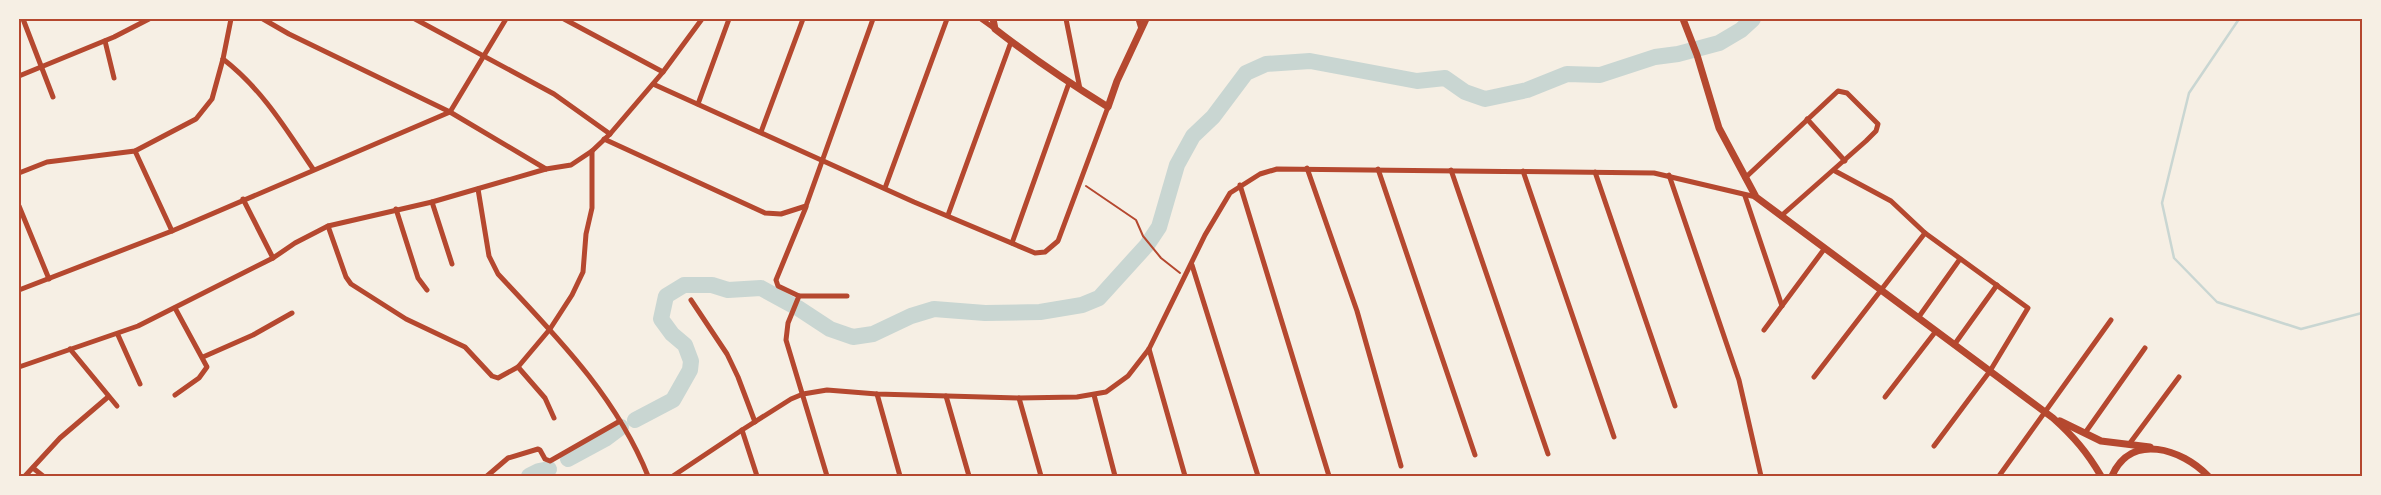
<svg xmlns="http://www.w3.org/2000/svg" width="2381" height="495" font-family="'Roboto Serif',serif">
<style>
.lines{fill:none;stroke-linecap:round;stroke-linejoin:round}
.stream{stroke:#c9d6d2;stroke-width:2.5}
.river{stroke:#c9d6d2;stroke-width:16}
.path{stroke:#b5482f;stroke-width:2}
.minor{stroke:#b5482f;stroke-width:5}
.tertiary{stroke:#b5482f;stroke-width:7}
.neatline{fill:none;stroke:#b5482f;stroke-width:2}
</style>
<rect width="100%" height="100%" fill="#f6efe4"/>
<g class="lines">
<path class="stream" d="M2239,19L2189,93L2162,203L2174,258L2217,302L2301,329L2362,313"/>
<g class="river">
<path d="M798,308L830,329L853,337L873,334L911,316L934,309L985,313L1040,312L1082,305L1099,298L1147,245L1159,227L1177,165L1193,136L1213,117L1246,73L1266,64L1310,61L1417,81L1445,78L1465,92L1485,99L1527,90L1567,74L1600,75L1655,57L1678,54L1719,43L1741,30L1753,19"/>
<path d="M635,420L673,400L690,370L691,361L685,345L672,334L661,319L666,296L684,285H712L728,290L761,288L792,305"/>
<path d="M568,459L605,439L621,427"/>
<path d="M529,476L539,471L549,469"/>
</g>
<path class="path" d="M1086,186L1136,220L1143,236L1161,258L1180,273"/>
<g class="minor">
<path d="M23,19L53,97"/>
<path d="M263,19L289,34L450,112L546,169"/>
<path d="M415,19L554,94L610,134"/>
<path d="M564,19L663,72"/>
<path d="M981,19L995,29"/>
<path d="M1066,19L1080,89"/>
<path d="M1138,19L1141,29"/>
<path d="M105,41L114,78"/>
<path d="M223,59C262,89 286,129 313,169"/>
<path d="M19,76L114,37L149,19"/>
<path d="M653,84L914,202L1035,253L1045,252L1058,241L1108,107"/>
<path d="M698,104L729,19"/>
<path d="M1807,119L1845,161"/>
<path d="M761,132L803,19"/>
<path d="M604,139L765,213L781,214L806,206L873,19"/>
<path d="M135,151L172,231"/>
<path d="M1307,168L1357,311L1401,466"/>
<path d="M1378,169L1475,455"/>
<path d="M1451,170L1548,454"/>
<path d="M1523,171L1614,437"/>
<path d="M1835,171L1891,201L1925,233L2028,308L1990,371L1934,446"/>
<path d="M1595,172L1675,406"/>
<path d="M19,173L47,162L135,151L196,119L212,99L223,59L231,19"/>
<path d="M1669,175L1739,380L1761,476"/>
<path d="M1745,178L1838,91L1847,93L1878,124L1876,131L1866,141L1781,216"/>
<path d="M1240,185L1329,476"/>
<path d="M885,188L947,19"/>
<path d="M478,189L489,256L498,274C556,336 616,396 648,476"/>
<path d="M1745,196L1782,306"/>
<path d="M243,199L273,258"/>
<path d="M432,202L452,264"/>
<path d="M19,206L49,279"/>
<path d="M396,209L418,278L427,290"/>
<path d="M948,215L1011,42"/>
<path d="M328,226L346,277L351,284L406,319L465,347L492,376L498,378L518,367L550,329L572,295L583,272L586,234L592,208V151"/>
<path d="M1012,243L1069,83"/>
<path d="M1192,265L1258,476"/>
<path d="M19,290L172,231L450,112L506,19"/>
<path d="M799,296L778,286L776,280L806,207"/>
<path d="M691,300L727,354L738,377L755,422"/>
<path d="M1918,318L1960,259"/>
<path d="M1764,330L1825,248"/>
<path d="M118,335L140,384"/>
<path d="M1954,345L1997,285"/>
<path d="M70,349L117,406"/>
<path d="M1149,349L1185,476"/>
<path d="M203,357L253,335L292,313"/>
<path d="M19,367L138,326L273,258L295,243L328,226L432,202L546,169L571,165L592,151L610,134L663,72L702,19"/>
<path d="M518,367L545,398L554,418"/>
<path d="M1814,377L1925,233"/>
<path d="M877,394L900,476"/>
<path d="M175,395L199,378L207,367L175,308"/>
<path d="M1094,395L1115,476"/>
<path d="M946,396L969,476"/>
<path d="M1885,397L1936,331"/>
<path d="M1019,398L1041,476"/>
<path d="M742,430L757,476"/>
<path d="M2085,433L2145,348"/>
<path d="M2130,443L2179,377"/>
<path d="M33,468L43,476"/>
<path d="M25,476L60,438L108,397"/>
<path d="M487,476L508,458L538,449L540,450L545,459L550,461L620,421"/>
<path d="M673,476L742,430L791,399L803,394L827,390L877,394L1019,398L1077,397L1106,392L1128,376L1149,349L1205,235L1230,193L1260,174L1277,169L1654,173L1756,197"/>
<path d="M827,476L786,340L788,323L799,296H847"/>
<path d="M1999,476L2111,320"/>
</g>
<g class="tertiary">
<path d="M993,19L995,29C1031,57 1069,83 1108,107L1117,81L1146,19"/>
<path d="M1683,19L1697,55L1719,128L1756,197L2053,418C2074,437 2087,452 2101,476"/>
<path d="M2060,421L2101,441L2150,447"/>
<path d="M2112,476C2131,432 2182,449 2208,476"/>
</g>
</g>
<rect width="2381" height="495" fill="none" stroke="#f6efe4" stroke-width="40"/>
<rect x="20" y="20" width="2341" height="455" class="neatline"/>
</svg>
